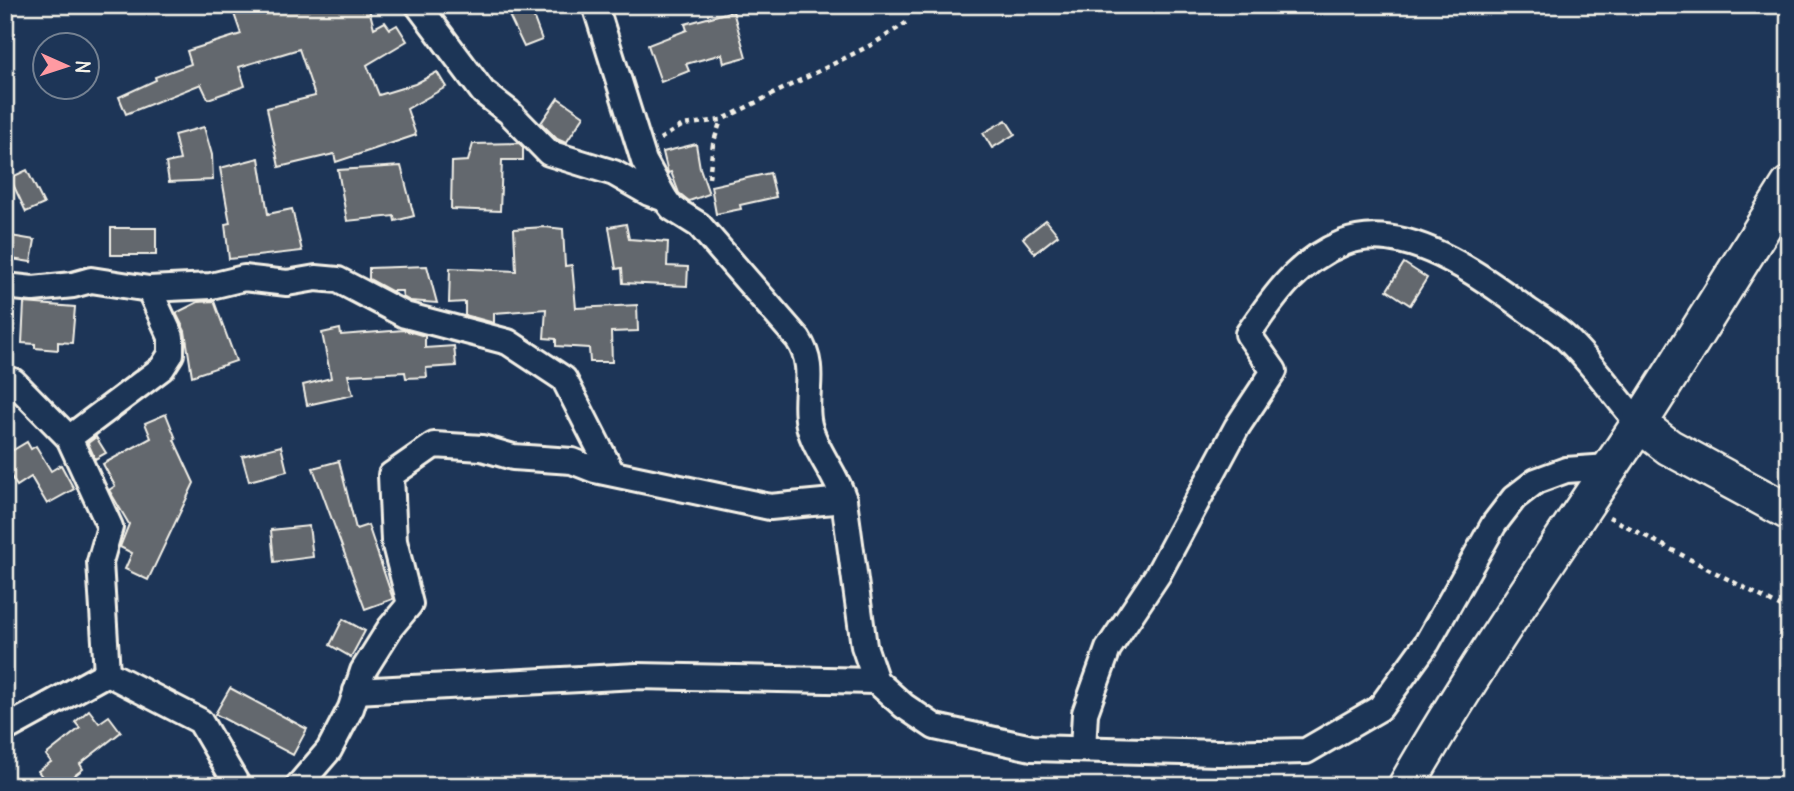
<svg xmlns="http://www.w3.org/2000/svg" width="1794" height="791" font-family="Delius,sans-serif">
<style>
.building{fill:#63686e;stroke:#f4f1e8;stroke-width:2}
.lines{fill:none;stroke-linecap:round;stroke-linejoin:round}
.minor-casing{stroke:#f4f1e8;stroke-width:30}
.secondary-casing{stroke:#f4f1e8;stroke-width:40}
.path{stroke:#f4f1e8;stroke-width:4.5;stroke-dasharray:5 5;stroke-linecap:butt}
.minor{stroke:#1d3557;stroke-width:24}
.secondary{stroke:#1d3557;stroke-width:35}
</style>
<rect width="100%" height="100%" fill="#1d3557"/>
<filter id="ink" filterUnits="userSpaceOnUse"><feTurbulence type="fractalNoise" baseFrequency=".0143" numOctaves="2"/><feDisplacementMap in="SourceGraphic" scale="14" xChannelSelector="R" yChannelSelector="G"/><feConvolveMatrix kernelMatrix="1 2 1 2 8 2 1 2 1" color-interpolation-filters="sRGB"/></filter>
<g filter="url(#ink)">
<g class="building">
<path d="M231,5H368L374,28L385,22L390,29L397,25L407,41L367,65L379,95L415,84L437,72L446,87L407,109L416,135L336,162L334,154L279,167L267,108L315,96L299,49L239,67L245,86L208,99L201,84L126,114L119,97L156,80L155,77L191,64L187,51L241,34Z"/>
<path d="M504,5H529L542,40L524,47Z"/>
<path d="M733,11L746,57L724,63L722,54L686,64L689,71L661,82L648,45L687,30L685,24Z"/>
<path d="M558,98L584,116L566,143L557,139L541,123Z"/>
<path d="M1006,120L1015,134L992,148L983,133Z"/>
<path d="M204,127L212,155L213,180L169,182L166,163L180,160L174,135Z"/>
<path d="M519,143L523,147V160H502L500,211L451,209L452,162L468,161L473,144Z"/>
<path d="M696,144L700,168L709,194L689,201L679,193L671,172L668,173L663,152Z"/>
<path d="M259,158L268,214L292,209L302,251L229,259L225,224L230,223L220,168Z"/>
<path d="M401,166L414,216L395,221L394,216L347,221L338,170Z"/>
<path d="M27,170L44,204L26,212L10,178Z"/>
<path d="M770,173L776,197L740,205L741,209L716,214L711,186Z"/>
<path d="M1046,220L1058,235L1035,253L1023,238Z"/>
<path d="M626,224L629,239L668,242L667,266L688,267L687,286L623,283L622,268L616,269L609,227Z"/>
<path d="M545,227L563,229L565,266L572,265L576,308L637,305L638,331L611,332L612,362H590L589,348L556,346V339L544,338L546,309L494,313V323L465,315V302L449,303L450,268L516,271L514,229Z"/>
<rect x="111" y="228" width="45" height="27"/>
<path d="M5,235L35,240L31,262L5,258Z"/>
<path d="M1404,263L1427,278L1410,305L1387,290Z"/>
<path d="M427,266L437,303L410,301L403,297L402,291H391L369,279V268Z"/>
<path d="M214,301L236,361L192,376L185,331L176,313L198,302Z"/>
<path d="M24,303L75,307L72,343L58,342V350L35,348V344L22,343Z"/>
<path d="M340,329L341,335L404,330L425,336V348L454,346L456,366L426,368L427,377L406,378L405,372L348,375L353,395L307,405L303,385L331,378L322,333Z"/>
<path d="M166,414L176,439L174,440L194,483L148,580L125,569L132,553L120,547L129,524L109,490L115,486L103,464L151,438L145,423Z"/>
<path d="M96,437L106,453L95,459L88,443Z"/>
<path d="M27,442L31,449L36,446L51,471L61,465L74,489L47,504L31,477L17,486L5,467V455Z"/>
<path d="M281,446L287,471L249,481L242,456Z"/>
<path d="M339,461L356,529L368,525L393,599L365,609L313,468Z"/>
<path d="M309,526L313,557L274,562L271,530Z"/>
<path d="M343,619L365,631L351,657L330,645Z"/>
<path d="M230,688L307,729L293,755L215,714Z"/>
<path d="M89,710L99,723L109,716L121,732L80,764L83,769L61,786H49L38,771L51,762L46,755L80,728L75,722Z"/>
</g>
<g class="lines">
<g class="minor-casing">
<g id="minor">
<path d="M418,5L483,92L509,112L549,153L614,173L649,193L665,199L672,208L699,225L798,339C818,369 802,395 809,425C815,451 836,473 844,500L864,646L876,681L904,706L935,727L1032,748L1219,753L1306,751L1380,708L1427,643L1494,524L1514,498L1536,481L1566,470L1609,467"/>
<path d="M595,5L644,161L665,199"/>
<path d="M5,286L33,289L73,285L91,280L149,289L211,286L244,278L287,283L316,278L338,280L405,315L508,342L564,379L611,471"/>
<path d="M5,378L13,381L69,438L110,527L100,562L107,673L200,721L238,786"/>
<path d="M69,438L162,368L171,354V337L149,289"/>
<path d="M356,691L637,676L876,681"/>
<path d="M5,729L107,673"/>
<path d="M1083,749L1085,713L1108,649L1158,574L1237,427L1274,371L1248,334C1274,296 1298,261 1343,243C1404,219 1481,276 1527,310C1541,320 1558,329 1570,342C1595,367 1616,397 1639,424"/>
<path d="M298,786L329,750L351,708L363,671L390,628L410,604L394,541L391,475L434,445L482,448L513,457L572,461L595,470L770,507L844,500"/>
</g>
</g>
<g class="secondary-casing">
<g id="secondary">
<path d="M1639,424L1669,447L1789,512"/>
<path d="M1406,786C1478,661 1560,544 1639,424C1690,345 1739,265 1789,185"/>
</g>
</g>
<g class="path">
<path d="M660,139L683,125L721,120L873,44L906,23"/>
<path d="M709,178L713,144L721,120"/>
<path d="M1609,517L1789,611"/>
</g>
<use href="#minor" class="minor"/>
<use href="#secondary" class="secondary"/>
</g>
</g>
<rect width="1794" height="791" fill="none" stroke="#1d3557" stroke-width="28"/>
<rect x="14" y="14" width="1766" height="763" fill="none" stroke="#f4f1e8" stroke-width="2.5" filter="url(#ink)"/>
<g transform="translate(66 66) rotate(93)"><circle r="33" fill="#1d3557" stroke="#738091" stroke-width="2"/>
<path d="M0-5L12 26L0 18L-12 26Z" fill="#ff9aa2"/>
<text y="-10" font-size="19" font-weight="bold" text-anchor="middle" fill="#f4f1e8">N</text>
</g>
</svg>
